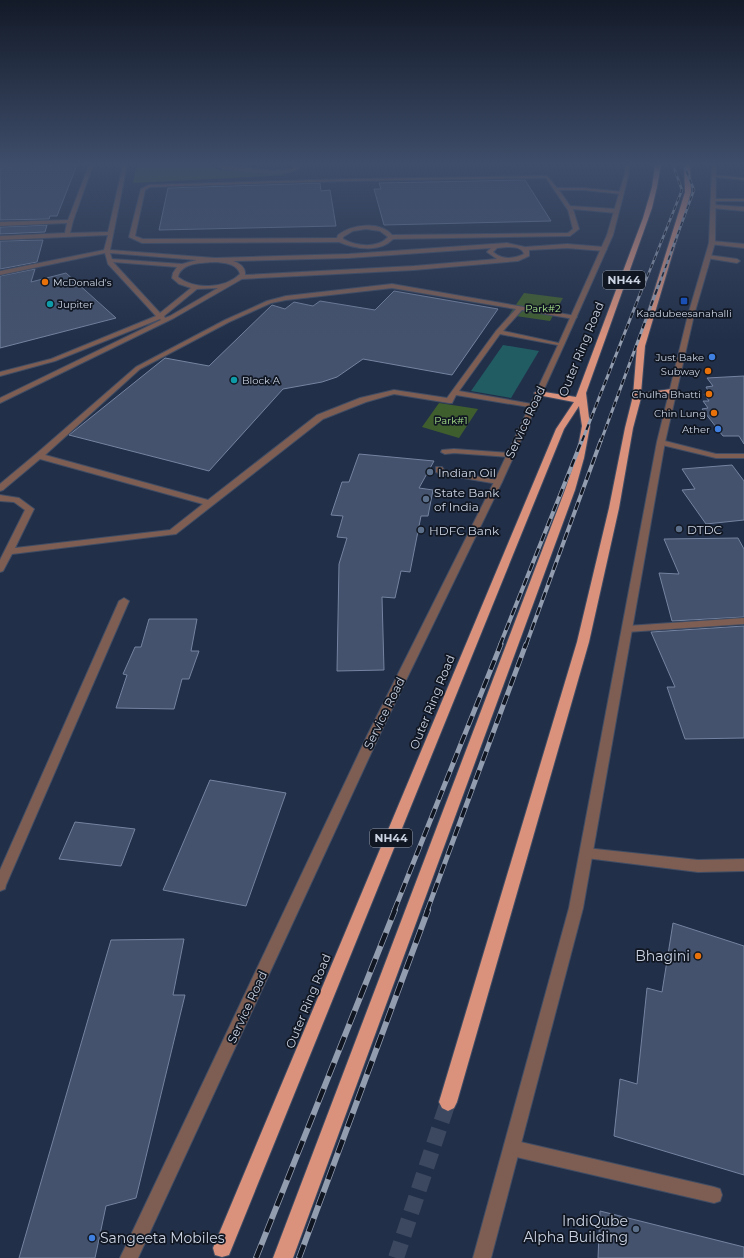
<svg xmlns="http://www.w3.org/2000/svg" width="744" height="1258" font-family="Montserrat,sans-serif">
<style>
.green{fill:#3f5e2e}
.water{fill:#215c63}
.building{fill:#44526d;stroke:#7483a1}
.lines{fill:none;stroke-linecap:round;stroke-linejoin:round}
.trunk-tunnel{stroke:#3b485f;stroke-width:16;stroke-dasharray:16 8;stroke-linecap:butt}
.service-casing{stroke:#404d64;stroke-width:2}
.minor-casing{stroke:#404d64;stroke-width:2}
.tertiary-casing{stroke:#404d64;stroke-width:2}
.trunk-casing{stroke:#404d64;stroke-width:2}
.service{fill:#7e5e53;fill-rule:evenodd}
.minor{fill:#7e5e53;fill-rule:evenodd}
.tertiary{fill:#7e5e53;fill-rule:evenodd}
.trunk{fill:#db927c;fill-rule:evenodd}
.rail-far4-casing{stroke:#939db0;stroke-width:2.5}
.rail-far3-casing{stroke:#939db0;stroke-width:3}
.rail-far2-casing{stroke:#939db0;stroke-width:4}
.rail-far1-casing{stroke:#939db0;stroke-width:5}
.rail-casing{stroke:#939db0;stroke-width:6}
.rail-far4{stroke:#111722;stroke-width:1.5;stroke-dasharray:4.5;stroke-linecap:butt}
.rail-far3{stroke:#111722;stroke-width:2;stroke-dasharray:6;stroke-linecap:butt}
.rail-far2{stroke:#111722;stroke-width:2.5;stroke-dasharray:8;stroke-linecap:butt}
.rail-far1{stroke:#111722;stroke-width:3.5;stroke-dasharray:10;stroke-linecap:butt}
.rail{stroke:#111722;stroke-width:4.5;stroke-dasharray:14;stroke-linecap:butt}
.food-dot{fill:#e8710a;stroke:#111722;stroke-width:1.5}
.transit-dot{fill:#1a4fb4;stroke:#111722;stroke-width:1.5}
.culture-dot{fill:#0f9aa8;stroke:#111722;stroke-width:1.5}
.shop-dot{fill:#3f7fe0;stroke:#111722;stroke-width:1.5}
.service-dot{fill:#5c6f8a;stroke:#111722;stroke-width:1.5}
.labels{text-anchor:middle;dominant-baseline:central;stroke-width:3.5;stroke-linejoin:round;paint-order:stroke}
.far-poi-label{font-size:10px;fill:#cbd3e3;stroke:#111722;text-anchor:end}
.far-park-label{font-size:10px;fill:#a8e289;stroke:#111722}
.shield{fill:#111722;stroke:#939ba9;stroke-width:1}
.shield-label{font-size:11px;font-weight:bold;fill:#cbd3e3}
.street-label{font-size:12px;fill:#cbd3e3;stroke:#111722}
.poi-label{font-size:12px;fill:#cbd3e3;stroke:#111722;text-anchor:start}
.near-poi-label{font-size:14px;fill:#cbd3e3;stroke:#111722;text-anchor:end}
</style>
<rect width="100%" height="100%" fill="#222f48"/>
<g class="green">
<path d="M137,165H208L220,170L289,175L133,183Z"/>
<path d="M524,293L563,298L550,321L509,315Z"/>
<path d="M439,403L478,409L459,438L422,427Z"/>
</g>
<path class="water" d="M503,345L539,351L511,398L471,391Z"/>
<g class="building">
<path d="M77,165L57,216H50L49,219L0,220V168L23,166Z"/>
<path d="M525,180L551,221L384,225L374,189H381L379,183Z"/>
<path d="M320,183L321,191L330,190L336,226L159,230L168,188Z"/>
<path d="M47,225L45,232L0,234V227Z"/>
<path d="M43,240L37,262L0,269V241Z"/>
<path d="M35,269L31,282L66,273L116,318L0,348V276Z"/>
<path d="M394,291L498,309L452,375L363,359L337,377L322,382L283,389L209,471L69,435L165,358L209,366L272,305L285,309L294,302L313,306L320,301L375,310Z"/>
<path d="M744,376V444L739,436H723L702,409L708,408L703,401H709L704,394H710L706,387L713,386L707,378Z"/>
<path d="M359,454L434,461L419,488L433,490L428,516H421L410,572L401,571L395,598L382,597L384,670L337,671L339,564L347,538L337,537L343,516L331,515L342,482H349Z"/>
<path d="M732,465L744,481V520L706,524L682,490L695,489L682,469Z"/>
<path d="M738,538L744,549V617L672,621L659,573L679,574L664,539Z"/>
<path d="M149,619H197L191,651H199L189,679H182L174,709L116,708L127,675L123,674L135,647H141Z"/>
<path d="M744,626V738L685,739L667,687H675L651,632Z"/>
<path d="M210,780L286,793L246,906L163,890Z"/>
<path d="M75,822L135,829L121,866L59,859Z"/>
<path d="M673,923L744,946V1175L614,1136L620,1079L637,1084L647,988L662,992Z"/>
<path d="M184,939L173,995H185L136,1198L106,1206L95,1258H19L111,940Z"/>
<path d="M600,1211L744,1247V1258H598Z"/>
</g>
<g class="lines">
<path class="trunk-tunnel" d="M396,1258L448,1102"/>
<g class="service-casing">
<g id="service">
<path d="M0,165H22L0,167Z"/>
<path d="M89,165H93L73,221L70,233L108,232L123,165H127L110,250L215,258L349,254L507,243L525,247L567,244L604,247L607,249L604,251L567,248L529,250V256L518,261L414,270L242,279L174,318L0,403V398L161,320L160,319L55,361L0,376V372L51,359L156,316L108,264L105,253L0,275V271L104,250L108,235L0,240V236L65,233L67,223L0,226V222L68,220ZM507,247C513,247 522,247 524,254C514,259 502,260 493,252L497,248ZM491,248L487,252L497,259L414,266L245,275C246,267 239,263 233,261L349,258ZM110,253L197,260L182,264L112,259ZM113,262L177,267L173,273L172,278L179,284L191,288L160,313ZM215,262C224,263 237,263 240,274C225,289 195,290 178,277C181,262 203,263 215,262ZM218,288L170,316L165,318L164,316L197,289Z"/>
<path d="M219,165L274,171L291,169L298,166L300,167C284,180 244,171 224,169L219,167Z"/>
<path d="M712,175L744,178V180L714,177Z"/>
<path d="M547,176L557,188H584L623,192L621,194L584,190H559L570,206L616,209L619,211L616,213L573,209L579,229L570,236L393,239C380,253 355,249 339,242L142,243L129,237L141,189L149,185L349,179ZM546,178L568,210L573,229L568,233L392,235C380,221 352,224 338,235L337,238L143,239L135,236L145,190L150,187L349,181ZM366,229L380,231L388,237C377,249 356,246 343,239V237L353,231Z"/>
<path d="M714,199H744V201H712V200Z"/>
<path d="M714,205L744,207V211L712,208L711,207Z"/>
<path d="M712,241L744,244V248L710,244L709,243Z"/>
<path d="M708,255L737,259L740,261L737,263L706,258V256Z"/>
<path d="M392,284L576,316L577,317L574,319L522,310L503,331L563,344V346L500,334L459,391L532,404L536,406L535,408L456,395L452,403H449L394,394L366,402L323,419L176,534L12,554L3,571L0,572V560L25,510L14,502L0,501V495L19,498L34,509L15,548L170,530L203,504L40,459L3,490L0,491V484L36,454L136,367L225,320L267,301L286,296ZM392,288L516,309L496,331L447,398L394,390L360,398L317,415L208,500L45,455L140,369L229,322L271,303L286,300Z"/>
<path d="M454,449L511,453L515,455L511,457L454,453L445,454L441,452L442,450Z"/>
<path d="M436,467H442L445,471L498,480L502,482L498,484L440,474L436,472Z"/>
<path d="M744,618V624L627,632L622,629L627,626Z"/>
<path d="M586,848L698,860L744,859V871L698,872L586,858L582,857L580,853L582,849Z"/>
<path d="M512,1140L714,1187L720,1189L722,1195L720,1201L714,1203L512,1156L506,1154L504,1148L506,1142Z"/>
</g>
</g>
<g class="minor-casing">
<g id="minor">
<path d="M658,440H661L716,454H744V458H716L658,444Z"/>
<path d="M124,598L129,601L6,885L5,889L0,891V870L119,601Z"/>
</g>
</g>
<g class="tertiary-casing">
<g id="tertiary">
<path d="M625,165H629V173L613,235L564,345L502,482L379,736L138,1258H120L367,736L494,482L558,345L607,235L625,173Z"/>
<path d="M712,165H716L715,243L694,315L665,442L583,908L491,1258H473L569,908L657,442L688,315L709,243Z"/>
</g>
</g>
<g class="trunk-casing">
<g id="trunk">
<path d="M655,165H661L657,187L652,208L586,393L590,426L584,458L575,490L293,1258H273L565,490L576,458L582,426L579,406L564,429L229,1255L222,1257L215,1255L213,1248L556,429L574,402L538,395L534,393L538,391L576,397L643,218L652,187Z"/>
<path d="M684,165H690L691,192L645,346L641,393L672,389L676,391L672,393L641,398L633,428L619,508L589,642L457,1102L454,1108L448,1111L442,1108L439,1102L577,642L609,508L625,428L633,396L637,346L685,192Z"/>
</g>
</g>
<use href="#service" class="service"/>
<use href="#minor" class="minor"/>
<use href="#tertiary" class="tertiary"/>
<use href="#trunk" class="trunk"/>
<g class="rail-far4-casing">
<g id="rail-far4">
<path d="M644,285L682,190L673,165"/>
<path d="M659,285L694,190L684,165"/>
</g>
</g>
<g class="rail-far3-casing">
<g id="rail-far3">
<path d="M582,441L644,284"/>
<path d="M601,441L659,284"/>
</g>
</g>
<g class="rail-far2-casing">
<g id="rail-far2">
<path d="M500,645L582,440"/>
<path d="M526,645L601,440"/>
</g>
</g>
<g class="rail-far1-casing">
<g id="rail-far1">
<path d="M394,911L501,644"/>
<path d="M427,911L526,644"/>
</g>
</g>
<g class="rail-casing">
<g id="rail">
<path d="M256,1258L395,910"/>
<path d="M299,1258L428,910"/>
</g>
</g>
<use href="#rail-far4" class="rail-far4"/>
<use href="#rail-far3" class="rail-far3"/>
<use href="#rail-far2" class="rail-far2"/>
<use href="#rail-far1" class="rail-far1"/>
<use href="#rail" class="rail"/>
</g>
<linearGradient id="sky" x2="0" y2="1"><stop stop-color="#131a28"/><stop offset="0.48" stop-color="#3e4d6a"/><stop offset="1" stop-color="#3e4d6a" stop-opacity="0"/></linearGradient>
<rect width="744" height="341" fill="url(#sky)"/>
<g class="food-dot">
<circle cx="45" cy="282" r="4"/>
<circle cx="708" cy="371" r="4"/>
<circle cx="709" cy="394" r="4"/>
<circle cx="714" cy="413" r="4"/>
<circle cx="698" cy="956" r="4"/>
</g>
<rect class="transit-dot" x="680" y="297" width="8" height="8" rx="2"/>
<g class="culture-dot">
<circle cx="50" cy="304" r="4"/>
<circle cx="234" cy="380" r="4"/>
</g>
<g class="shop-dot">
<circle cx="712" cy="357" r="4"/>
<circle cx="718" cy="429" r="4"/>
<circle cx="92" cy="1238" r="4"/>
</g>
<g class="service-dot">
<circle cx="430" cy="472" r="4"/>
<circle cx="426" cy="499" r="4"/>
<circle cx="679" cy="529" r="4"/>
<circle cx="421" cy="530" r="4"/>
<circle cx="636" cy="1229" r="4"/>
</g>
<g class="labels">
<g class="far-poi-label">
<text x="53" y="282" text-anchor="start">McDonald's</text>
<text x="58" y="304" text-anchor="start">Jupiter</text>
<text x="684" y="313" text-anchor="middle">Kaadubeesanahalli</text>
<text x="704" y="357">Just Bake</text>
<text x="700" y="371">Subway</text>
<text x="242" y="380" text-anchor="start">Block A</text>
<text x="701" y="394">Chulha Bhatti</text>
<text x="706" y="413">Chin Lung</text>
<text x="710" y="429">Ather</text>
</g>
<g class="far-park-label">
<text x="543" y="308">Park#2</text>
<text x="451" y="420">Park#1</text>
</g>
<g class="shield">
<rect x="603" y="271" width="42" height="18" rx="3"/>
<rect x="370" y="829" width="42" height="18" rx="3"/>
</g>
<g class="shield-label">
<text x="624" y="280">NH44</text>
<text x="391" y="838">NH44</text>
</g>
<g class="street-label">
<text transform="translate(581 349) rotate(-68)">Outer Ring Road</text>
<text transform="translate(525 422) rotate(-65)">Service Road</text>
<text transform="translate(432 702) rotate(-68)">Outer Ring Road</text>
<text transform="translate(384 713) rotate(-64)">Service Road</text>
<text transform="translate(308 1001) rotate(-68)">Outer Ring Road</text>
<text transform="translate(247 1007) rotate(-65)">Service Road</text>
</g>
<g class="poi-label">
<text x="438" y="472">Indian Oil</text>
<text x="434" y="492">State Bank<tspan x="434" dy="14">of India</tspan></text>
<text x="687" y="529">DTDC</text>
<text x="429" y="530">HDFC Bank</text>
</g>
<g class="near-poi-label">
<text x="690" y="956">Bhagini</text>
<text x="628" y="1221">IndiQube<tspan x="628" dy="16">Alpha Building</tspan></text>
<text x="100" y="1238" text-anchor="start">Sangeeta Mobiles</text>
</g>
</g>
</svg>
